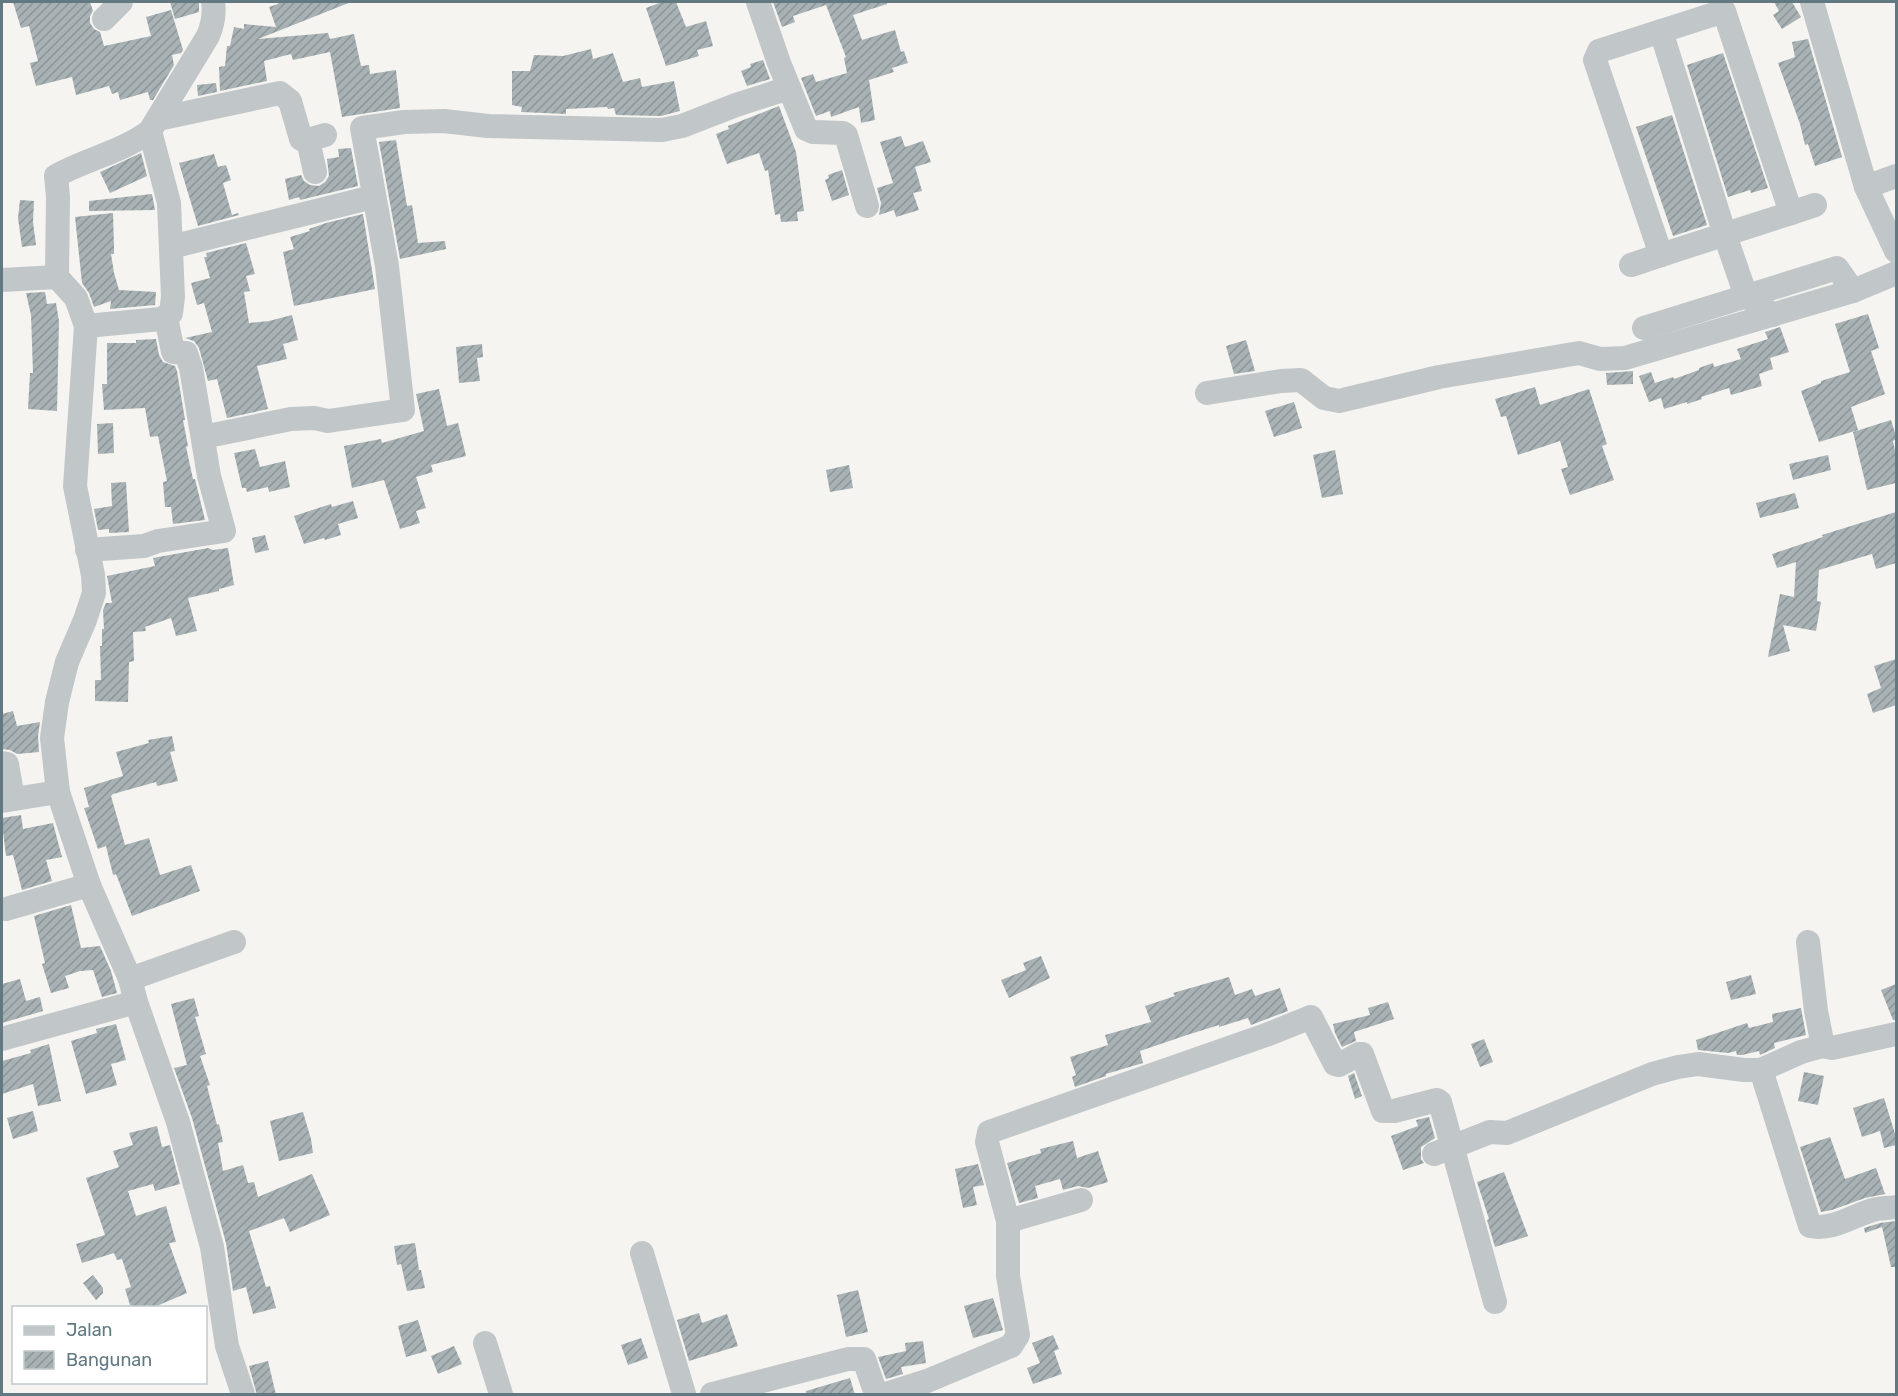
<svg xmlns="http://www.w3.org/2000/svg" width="1898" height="1396" font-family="Rubik,sans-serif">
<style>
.building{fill:url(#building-hatch)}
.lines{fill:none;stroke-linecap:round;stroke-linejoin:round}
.minor{stroke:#c1c6c8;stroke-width:24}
</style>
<defs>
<pattern id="building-hatch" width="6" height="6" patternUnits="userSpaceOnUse" patternTransform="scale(1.5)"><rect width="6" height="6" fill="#a8b2b5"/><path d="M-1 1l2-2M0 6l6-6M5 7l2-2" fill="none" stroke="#8c9699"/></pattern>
</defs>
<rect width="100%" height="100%" fill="#f5f4f0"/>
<g class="building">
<path d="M13,2H90L93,11L90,16V23L94,29L100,32L104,46L151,36L146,17L171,10L183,50L181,53L172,55L174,65L153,100H150L148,92L120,100L118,92L112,94L109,86L76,95L72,77L36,86L30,63L38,61L29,26L21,28Z"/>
<path d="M170,2H199V12L175,19Z"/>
<path d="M278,2H351L258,39L328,33L330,39L354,34L361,66L369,65L370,74L396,70L400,108L342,117L330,52L293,60L291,54L264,61L267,81L220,91L219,67L225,66L227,46H230L234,27L244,29V24L276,27L269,7L278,4Z"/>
<path d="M662,2H676L686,27L706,21L713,46L697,50L699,56L666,66L646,8Z"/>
<path d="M773,2H887V4L853,15L862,40L895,30L901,52L904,51L908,63L892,68L894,72L869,80L875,120L861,123L859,107L831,117L830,111L816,116L801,78L813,74L816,82L847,73L844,58L846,57L826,5L793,16L795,22L782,27Z"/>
<path d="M1774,2H1792L1801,17L1782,29L1773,15L1779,11Z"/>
<path d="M1808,39L1842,157L1815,166L1808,144L1805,145L1800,124L1778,63L1795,57L1792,42Z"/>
<path d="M591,49L593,59L613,53L623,82L640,78L642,87L674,81L680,111L661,116L616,115L614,108L608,109L607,107L566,109V114L521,112L522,107L512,105V71H530L534,55L563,56Z"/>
<path d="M1723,53L1768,188L1751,193L1750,190L1728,197L1687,65Z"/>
<path d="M763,60L770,79L747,86L741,71L751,67L750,64Z"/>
<path d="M216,83L217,92L198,96L197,85Z"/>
<path d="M779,106L796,152L804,211L797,212L798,221L781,222L780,214L775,215L768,170L765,171L759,153L727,164L716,134L729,129L728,126Z"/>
<path d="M1672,115L1707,225L1673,236L1636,127Z"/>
<path d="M901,136L905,147L923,141L931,162L915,167L922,191L913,193L919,210L896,217L894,210L879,215L881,203L877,188L893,183L880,142Z"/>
<path d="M396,140L407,206L412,205L418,243L445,241L446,249L400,259L379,142Z"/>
<path d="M351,148L358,186L300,200L299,197L289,200L285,179L301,175L304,181L310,185L319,186L325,182L329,176L327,159L339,157L338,149Z"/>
<path d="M141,153L147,176L110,193L100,172Z"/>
<path d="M214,154L218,167L226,165L231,180L223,183L232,215L238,213L239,215L198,226L179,163Z"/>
<path d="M842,170L849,195L832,201L825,180L829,178L828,175Z"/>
<path d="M152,194L155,210L89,211V201Z"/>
<path d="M20,200L34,201L33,222L36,245L22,247L18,218Z"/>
<path d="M113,213L114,247V254H111L114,273L119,290L156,292L155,305L110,309L111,301L94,307L89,293L82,283L75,217Z"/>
<path d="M363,214L375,289L294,306L283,252L294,249L290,237L310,231L309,229L326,223Z"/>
<path d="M246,243L255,274L246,276L250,291L244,292L249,323L269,321L292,315L298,340L283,344L287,359L257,366L268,409L227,418L217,379L208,381L199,348L194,341L185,338L212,332L204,303L197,305L191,283L210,278L204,257H207L206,253Z"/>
<path d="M45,292L47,304L56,303L59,321L57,411L28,409L30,373H33L31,315L26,293Z"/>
<path d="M1868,314L1879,348L1871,351L1885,394L1851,407L1858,430L1819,442L1801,391L1821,383V381L1850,372L1835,324Z"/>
<path d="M1780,327L1789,352L1770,358L1773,369L1759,374L1762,386L1731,395L1729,388L1701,397L1702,399L1687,404V402L1664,409L1661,398L1649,402L1639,376L1651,372L1655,383L1673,377L1674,379L1699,370V368L1713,363L1714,367L1741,359L1737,349L1768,339L1765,332Z"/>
<path d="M156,339L159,355L163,362L175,366L177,371L185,420H183L188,446L186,447L193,479H195L205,520L173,524L171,507H165L163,482L167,481L158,436L150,437L145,408L104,410L102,384H107V343H136V340Z"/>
<path d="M1246,340L1255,371L1234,374L1226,346Z"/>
<path d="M482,344L483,357L477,358L480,381L459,383L456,347Z"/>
<path d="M1633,371V384L1607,385L1606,373Z"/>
<path d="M1535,387L1540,405L1589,389L1607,444L1602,446L1614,480L1570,495L1561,469L1568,467L1560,441L1518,455L1506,416L1501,417L1495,399Z"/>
<path d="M439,389L447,426L458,423L466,456L431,465L433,472L416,477L426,508L416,511L420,523L400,529L384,480L352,488L344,446L381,439L382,443L424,431L416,394Z"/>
<path d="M1294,402L1302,428L1274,437L1265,411Z"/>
<path d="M1891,420L1896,436V439L1893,441L1896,456V483L1867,490L1853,432Z"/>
<path d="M113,423L114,453L98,454L97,424Z"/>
<path d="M255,449L260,467L285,461L290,487L269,492L268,487L247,492L246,488H242L234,453Z"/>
<path d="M1335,450L1343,494L1322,498L1313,455Z"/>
<path d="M1828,455L1831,470L1793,480L1789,464Z"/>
<path d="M849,465L853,488L830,492L826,470Z"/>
<path d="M126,482L129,532L109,533V529L98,530L94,509L112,506L111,483Z"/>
<path d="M1795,493L1799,508L1760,518L1756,503Z"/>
<path d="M353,501L358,518L338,524L341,535L325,540L324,538L304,544L294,516L331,504L332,507Z"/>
<path d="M1896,512V563L1876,569L1872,554L1819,570L1817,601L1821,602L1816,631L1783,625L1790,651L1768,657L1780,594L1794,597L1796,562L1777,568L1772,554L1823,537L1822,535Z"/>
<path d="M265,535L269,550L255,553L252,538Z"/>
<path d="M208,548L213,550L228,548L234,585L219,589V591L188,598L197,631L176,636L171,618L145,627L146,631L133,632L134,661L129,662L128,702L95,701V680H101L100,646H102V629H104L103,610L106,603H112L107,576L155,566L153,558Z"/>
<path d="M1896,659V705L1873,713L1867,694L1881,688L1874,666Z"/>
<path d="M13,711L17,726L40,722L38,736L39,752L17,754L10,750L2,749V714Z"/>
<path d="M172,736L175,751L170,752L178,781L157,786L156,782L113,794L111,796L125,845L149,838L160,875L191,865L200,891L132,916L116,874L113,875L106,846L98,849L84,808L89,807L84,788L123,776L116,752L149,743L148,740Z"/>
<path d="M21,815L23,829L53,823L62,857L46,860L52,881L22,890L13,855L6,856L2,823V818Z"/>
<path d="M71,905L81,948L100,946L111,971L117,993L102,997L93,970L80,971L65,976L69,988L51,993L42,964L45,963L34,916Z"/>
<path d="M1041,956L1050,978L1009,998L1001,980L1026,970L1023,963Z"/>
<path d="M1751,975L1756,994L1731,1000L1726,982Z"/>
<path d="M1229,977L1235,995L1252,989L1255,996L1280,988L1288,1011L1251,1025L1248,1018L1219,1027V1025L1187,1035L1140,1051L1143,1063L1106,1074V1076L1075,1087L1072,1077L1076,1075L1070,1057L1108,1045L1105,1035L1151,1022L1145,1006L1175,996L1173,993Z"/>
<path d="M20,979L26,1001L40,997L43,1011L2,1023V984Z"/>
<path d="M1896,984V1020H1893L1881,990Z"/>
<path d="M194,998L199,1016L195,1017L206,1054L200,1056L210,1085L207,1086L217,1125L219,1124L223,1142L218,1143L223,1171L243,1165L248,1183L254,1182L258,1197L312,1174L330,1215L290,1232L284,1218L249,1231L266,1287L270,1286L276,1308L253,1314L246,1287L233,1291L226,1243L192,1118L174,1068L187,1065L171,1004Z"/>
<path d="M1388,1002L1394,1019L1354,1032L1356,1041L1342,1047L1335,1033L1333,1024L1370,1015L1368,1008Z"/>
<path d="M1801,1008L1806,1035L1774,1043L1775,1048L1760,1055L1759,1051L1742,1055H1737L1736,1051L1728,1053L1698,1050L1696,1040L1747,1023L1749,1028L1773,1022L1772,1014Z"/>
<path d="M116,1024L126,1060L111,1064L117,1085L86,1094L71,1041L97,1033L96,1029Z"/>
<path d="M1484,1039L1493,1062L1480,1067L1471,1044Z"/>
<path d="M49,1044L61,1101L38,1106L33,1084L2,1094V1061L31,1053L30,1050Z"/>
<path d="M1804,1072L1824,1076L1818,1105L1798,1101Z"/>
<path d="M1354,1073L1362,1096L1355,1099L1348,1076Z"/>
<path d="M1884,1098L1896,1137V1145L1884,1148L1880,1131L1862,1137L1853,1108Z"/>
<path d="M33,1111L38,1131L13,1139L7,1118Z"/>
<path d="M303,1112L311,1139L313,1153L279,1161L270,1121Z"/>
<path d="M1429,1117L1435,1138L1421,1147V1159L1424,1163L1403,1170L1391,1136L1418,1126L1416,1120Z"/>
<path d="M157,1126L162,1147L170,1145L180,1184L155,1191L153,1184L128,1191L136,1216L166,1206L176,1242L169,1243L187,1293L152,1308H131L125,1289L131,1287L122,1259L117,1260L114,1253L82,1263L76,1244L105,1235L86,1178L119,1167L113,1151L133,1145L129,1133Z"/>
<path d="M1830,1137L1845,1179L1876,1168L1885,1194L1865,1198L1832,1210L1821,1212L1800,1147Z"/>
<path d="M1073,1141L1077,1158L1098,1151L1108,1182L1088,1188L1078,1186L1063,1190L1060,1179L1035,1186L1038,1198L1019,1203L1007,1163L1041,1153L1040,1149Z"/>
<path d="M978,1164L984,1185L973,1187L977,1205L963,1208L955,1169Z"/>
<path d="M1504,1172L1528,1236L1495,1247L1487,1220L1489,1219L1477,1182Z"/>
<path d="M1896,1221V1267H1891L1882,1227L1865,1233L1864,1228L1880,1223Z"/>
<path d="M415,1243L419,1270H421L425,1288L407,1291L401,1264L397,1265L394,1246Z"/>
<path d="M93,1275L103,1288V1293L96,1300L83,1283Z"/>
<path d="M858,1290L868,1332L846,1337L837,1295Z"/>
<path d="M993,1298L1003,1330L973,1338L964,1306Z"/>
<path d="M699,1313L702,1323L727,1314L738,1346L689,1361L677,1320Z"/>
<path d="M418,1320L427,1351L406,1357L398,1326Z"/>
<path d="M1053,1335L1059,1349L1054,1351L1062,1374L1033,1384L1027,1368L1040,1363L1032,1343Z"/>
<path d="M641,1338L648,1358L628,1365L621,1345Z"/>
<path d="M923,1341L926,1363L901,1367L903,1374L886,1379L878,1357L906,1351L905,1343Z"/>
<path d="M454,1346L462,1364L438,1374L431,1356Z"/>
<path d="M268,1361L276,1395H257L249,1366Z"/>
<path d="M850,1378L855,1395H806V1391Z"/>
</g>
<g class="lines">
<g class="minor">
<path d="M213,2C215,14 213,24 208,36L150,131L169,203L173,297L171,313L161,319L86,326L75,486L93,575L94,593L85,620L67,662L57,702L52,738L58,792L89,885L130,979L136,1002L178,1122L212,1247L227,1346L243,1394"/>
<path d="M758,2L779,63L806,129L813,132L843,133L846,135L867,206"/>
<path d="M1812,2L1866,187L1896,251"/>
<path d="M1724,11L1791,213L1661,255L1595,60L1599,51Z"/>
<path d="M104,19L121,2"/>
<path d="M1661,31L1725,235L1746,296L1773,315"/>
<path d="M158,119L280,93L290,101L301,139L308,142"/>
<path d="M315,172L308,140L325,135"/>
<path d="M1866,187L1896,176"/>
<path d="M1791,213L1815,205"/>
<path d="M171,247L373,197"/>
<path d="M1631,265L1661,255"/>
<path d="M57,277L58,197L56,176C86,159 122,152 150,131"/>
<path d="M2,280L57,277L76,298L86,326"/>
<path d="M1644,328L1837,268L1853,291"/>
<path d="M1207,393L1281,381L1301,380L1324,398L1339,401L1439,377L1579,353L1600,359L1625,358L1853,291L1896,273"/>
<path d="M203,437L291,419L314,418L328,421L403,410L387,266L362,128L404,122L444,121L488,126L662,130L682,126L736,105L789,88"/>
<path d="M87,550L144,546L158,541L224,531L209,476L191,368L186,353L173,352L166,317"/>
<path d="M2,763L7,764L13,799"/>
<path d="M2,801L58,792"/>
<path d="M6,909L89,885"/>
<path d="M1808,942L1816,1011L1823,1046L1832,1048L1896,1034"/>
<path d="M130,979L234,942"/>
<path d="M2,1039L136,1002"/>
<path d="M1761,1070L1810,1226C1834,1231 1854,1214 1877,1209C1883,1208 1890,1208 1896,1207"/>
<path d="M1434,1154L1490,1132L1507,1133L1652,1074L1678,1067L1698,1064L1744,1070H1761L1801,1052L1823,1046"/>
<path d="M1008,1221L987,1142L989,1132L1266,1035L1311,1017L1335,1064L1339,1065L1359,1054H1362L1383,1111H1394L1437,1100L1440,1102L1495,1302"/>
<path d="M642,1253L684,1394"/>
<path d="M485,1343L501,1394"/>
<path d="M712,1394L848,1359H864L876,1394"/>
<path d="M886,1394L927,1381L1011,1346L1018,1335L1008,1276V1221L1081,1200"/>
</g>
</g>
<rect width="1898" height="1396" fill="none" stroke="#627982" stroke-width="6"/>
<rect x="12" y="1306" width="195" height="78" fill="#ffffff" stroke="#c0c9cd" stroke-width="1.5"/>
<rect x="24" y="1326" width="30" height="9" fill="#c1c6c8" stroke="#c0c9cd" stroke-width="1.5"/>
<text x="66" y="1336" font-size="18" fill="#627982">Jalan</text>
<rect x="24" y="1351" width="30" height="18" fill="url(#building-hatch)" stroke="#c0c9cd" stroke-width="1.5"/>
<text x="66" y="1366" font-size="18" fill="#627982">Bangunan</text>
</svg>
